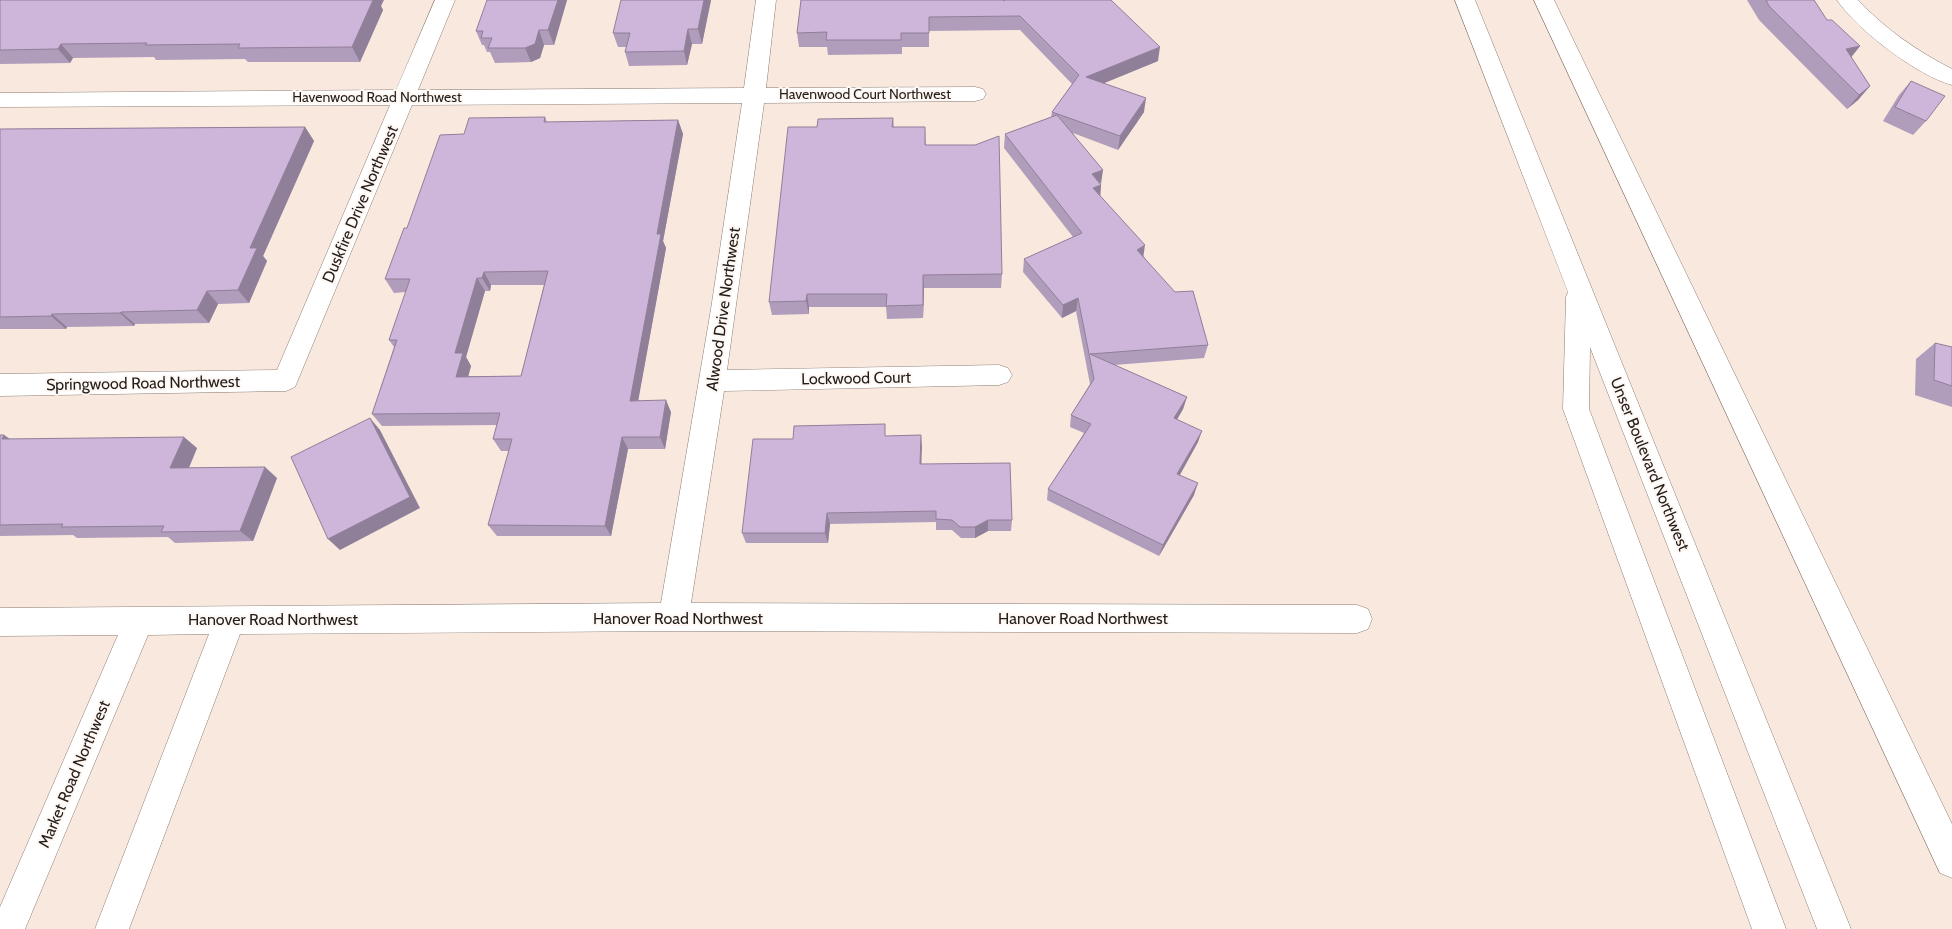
<svg xmlns="http://www.w3.org/2000/svg" width="1952" height="929" font-family="Cabin,sans-serif">
<style>
.lines{fill:none;stroke-linecap:round;stroke-linejoin:round}
.minor-casing{stroke:#8c7d74;stroke-width:1}
.major-casing{stroke:#8c7d74;stroke-width:1}
.minor{fill:#fff;fill-rule:evenodd}
.major{fill:#fff;fill-rule:evenodd}
.wall{fill:#b09dbb;fill-rule:evenodd}
.shaded-wall{fill:#907f99}
.building{fill:#cdb6da;stroke:#907f99;fill-rule:evenodd}
.labels{text-anchor:middle;dominant-baseline:central;stroke-width:4;stroke-linejoin:round;paint-order:stroke}
.far-street-label{font-size:14px;fill:#231d19;stroke:#fef7f3}
.street-label{font-size:16px;fill:#231d19;stroke:#fef7f3}
</style>
<rect width="100%" height="100%" fill="#f9e8de"/>
<g class="lines">
<g class="minor-casing">
<g id="minor">
<path d="M435,0H455L418,90L744,88L756,0H776L766,88L975,87L983,89L986,94L983,99L975,101L764,103L727,370L999,365L1008,368L1012,375L1008,382L999,385L724,391L691,603L1357,605L1368,609L1372,619L1368,629L1357,633L674,631L240,634L129,929H95L209,634L148,635L25,929H0V907L118,635L0,636V608L661,603L711,309L742,103L412,105L295,387L286,391L0,396V374L277,370L390,105L0,107V93L396,90Z"/>
<path d="M1837,0H1858C1885,29 1917,51 1952,69V85C1918,76 1857,30 1837,0Z"/>
</g>
</g>
<g class="major-casing">
<g id="major">
<path d="M1455,0H1475L1851,929H1817L1590,347L1589,409L1786,929H1752L1563,409L1566,297L1568,292Z"/>
<path d="M1534,0H1554L1952,824V878L1940,873Z"/>
</g>
</g>
<use href="#minor" class="minor"/>
<use href="#major" class="major"/>
</g>
<g class="wall">
<path d="M0,0L381,6L383,10L360,62H248L245,59L156,60L154,57L73,58L70,63L0,64Z"/>
<path d="M567,0L554,45H544L540,58L531,62L495,63L490,52H487L484,45H482L476,31Z"/>
<path d="M711,0L702,44H692L687,65L629,66L625,52L626,47H618L613,33Z"/>
<path d="M801,0H1111L1158,61L1104,83L1144,112L1118,150L1073,133L1101,185L1100,196L1208,345L1204,358L1114,365L1187,397L1183,409L1177,419L1198,442L1180,475L1194,495L1159,556L1047,500L1048,489L1084,433L1070,427L1071,415L1090,384L1076,311L1062,318L1023,272L1024,259L1073,237L1004,148L1005,134L1051,117L1052,112L1072,84L1020,30L929,31V47H902V54L828,55L827,47H799L797,33Z"/>
<path d="M1747,0H1814L1827,20L1860,46L1851,57L1870,86L1858,100L1847,109L1759,20Z"/>
<path d="M1911,81L1926,121L1913,135L1883,121L1899,95Z"/>
<path d="M545,117L547,122L678,120L683,134L663,241L666,248L638,400L671,412L665,449H628L611,536H497L488,525L509,451H501L493,439L497,425L382,426L372,414L394,347L389,340L406,292L394,293L385,279L407,228L464,134ZM491,285H544L521,376H468L471,366L466,357L485,291H490Z"/>
<path d="M893,118L894,127H925L926,145L1002,274L1001,288H924L923,318L887,319L886,307H809V314L772,315L769,302L817,127Z"/>
<path d="M305,127L314,141L263,256L267,261L249,303L218,304L209,323L135,324L134,326L67,327L66,329H0V129Z"/>
<path d="M1935,343L1952,347V407L1915,395L1916,359Z"/>
<path d="M0,435H4L10,439L197,448L189,468L277,478L253,541L175,543L168,537L77,538L73,535L0,536Z"/>
<path d="M921,435V464L1012,520L1011,531H988L975,538H961L952,530H936V522L830,524L828,543H746L742,533L793,439Z"/>
</g>
<g class="shaded-wall">
<path d="M373,0H384L381,6L383,10L360,62L352,47Z"/>
<path d="M558,0H567L554,45L548,30Z"/>
<path d="M704,0H711L702,44L698,29Z"/>
<path d="M688,29L692,44L687,65L684,51Z"/>
<path d="M539,30L544,45L540,58L531,62L525,48Z"/>
<path d="M61,44L73,58L70,63L58,49Z"/>
<path d="M1860,46L1849,60L1846,49Z"/>
<path d="M1160,47L1158,61L1085,91L1086,77Z"/>
<path d="M1870,86L1858,100L1847,109L1859,95Z"/>
<path d="M1146,98L1144,112L1118,150L1120,136Z"/>
<path d="M678,120L683,134L663,241L666,248L636,413L630,401L657,234Z"/>
<path d="M305,127L314,141L263,256L267,261L249,303L238,290L250,248Z"/>
<path d="M1103,170L1101,184L1092,174Z"/>
<path d="M1101,185L1100,199L1093,188Z"/>
<path d="M1145,245L1143,259L1137,250Z"/>
<path d="M484,272L491,285L490,291L482,278Z"/>
<path d="M923,275L924,288L923,318Z"/>
<path d="M477,278L485,291L466,357L471,366L465,389L456,377L455,353Z"/>
<path d="M207,291L218,304L209,323L197,310Z"/>
<path d="M807,294L809,307V314L806,301Z"/>
<path d="M1078,298L1076,311L1062,318L1063,305Z"/>
<path d="M121,312L135,324L134,326L120,313Z"/>
<path d="M52,314L67,327L66,329L51,316Z"/>
<path d="M1187,397L1183,409L1171,430L1174,418Z"/>
<path d="M666,400L671,412L665,449L660,437Z"/>
<path d="M370,418L380,430L420,508L340,550L328,539Z"/>
<path d="M1202,431L1198,442L1174,485L1177,474Z"/>
<path d="M4,435L21,447L2,439Z"/>
<path d="M921,435L922,447L921,475L920,464Z"/>
<path d="M184,437L197,448L184,479L170,468Z"/>
<path d="M622,437L628,449L611,536L605,526Z"/>
<path d="M265,467L277,478L253,541L240,531Z"/>
<path d="M1198,483L1194,495L1159,556L1163,545Z"/>
<path d="M827,513L830,524L828,543L825,533Z"/>
<path d="M988,520V531L975,538V527Z"/>
</g>
<g class="building">
<path d="M0,0H373L352,47L238,48L240,44L145,45L147,43L61,44L58,49L0,50Z"/>
<path d="M487,0H558L548,30H539L535,44L525,48H488L492,38H481L483,31H476Z"/>
<path d="M621,0H704L698,29H688L684,51L625,52L630,33H613Z"/>
<path d="M801,0H1003L1005,1L1004,0H1111L1160,47L1086,77L1146,98L1120,136L1052,112L1079,75L1020,16L929,17V33H901V40H826L827,32L797,33Z"/>
<path d="M1766,0H1814L1827,20H1832L1860,46L1846,49L1870,86L1859,95L1769,6Z"/>
<path d="M1911,81L1945,96L1926,121L1895,107Z"/>
<path d="M1057,115L1103,170L1092,174L1101,185L1093,188L1145,245L1137,250L1175,292L1193,291L1208,345L1090,354L1187,397L1174,418L1202,431L1177,474L1198,483L1163,545L1048,489L1091,424L1071,415L1094,379L1078,298L1063,305L1024,259L1082,233L1005,134Z"/>
<path d="M545,117L544,122L678,120L657,234H661L630,401L666,400L660,437H622L605,526L488,525L512,439H493L500,413L372,414L397,340H389L410,279H385L404,228H407L440,135L464,134L469,118ZM548,271L521,376L456,377L463,353H455L477,278H482L484,272Z"/>
<path d="M893,118L892,127H925V145H975L999,136L1002,274L923,275V305L886,306L887,294H807L806,301L769,302L788,127H817L818,119Z"/>
<path d="M305,127L250,248H257L238,290L207,291L197,310L121,312L120,313L52,314L51,316L0,317V129Z"/>
<path d="M1935,343L1952,347V386L1934,380Z"/>
<path d="M370,418L410,497L328,539L291,457Z"/>
<path d="M885,424V436L921,435L920,464L1010,463L1012,520H988L975,527H960L952,520L936,519V511L827,513L825,533H742L753,439H793L794,426Z"/>
<path d="M0,435H4L2,439L184,437L170,468L265,467L240,531L161,532L164,526L61,527L63,524L0,525Z"/>
</g>
<g class="labels">
<g class="far-street-label">
<text x="865" y="94">Havenwood Court Northwest</text>
<text x="377" y="97">Havenwood Road Northwest</text>
</g>
<g class="street-label">
<text transform="translate(360 204) rotate(-67)">Duskfire Drive Northwest</text>
<text transform="translate(723 309) rotate(-82)">Alwood Drive Northwest</text>
<text transform="translate(856 378) rotate(-1)">Lockwood Court</text>
<text transform="translate(143 383) rotate(-1)">Springwood Road Northwest</text>
<text transform="translate(1650 464) rotate(68)">Unser Boulevard Northwest</text>
<text x="678" y="618">Hanover Road Northwest</text>
<text x="1083" y="618">Hanover Road Northwest</text>
<text x="273" y="619">Hanover Road Northwest</text>
<text transform="translate(74 774) rotate(-67)">Market Road Northwest</text>
</g>
</g>
</svg>
